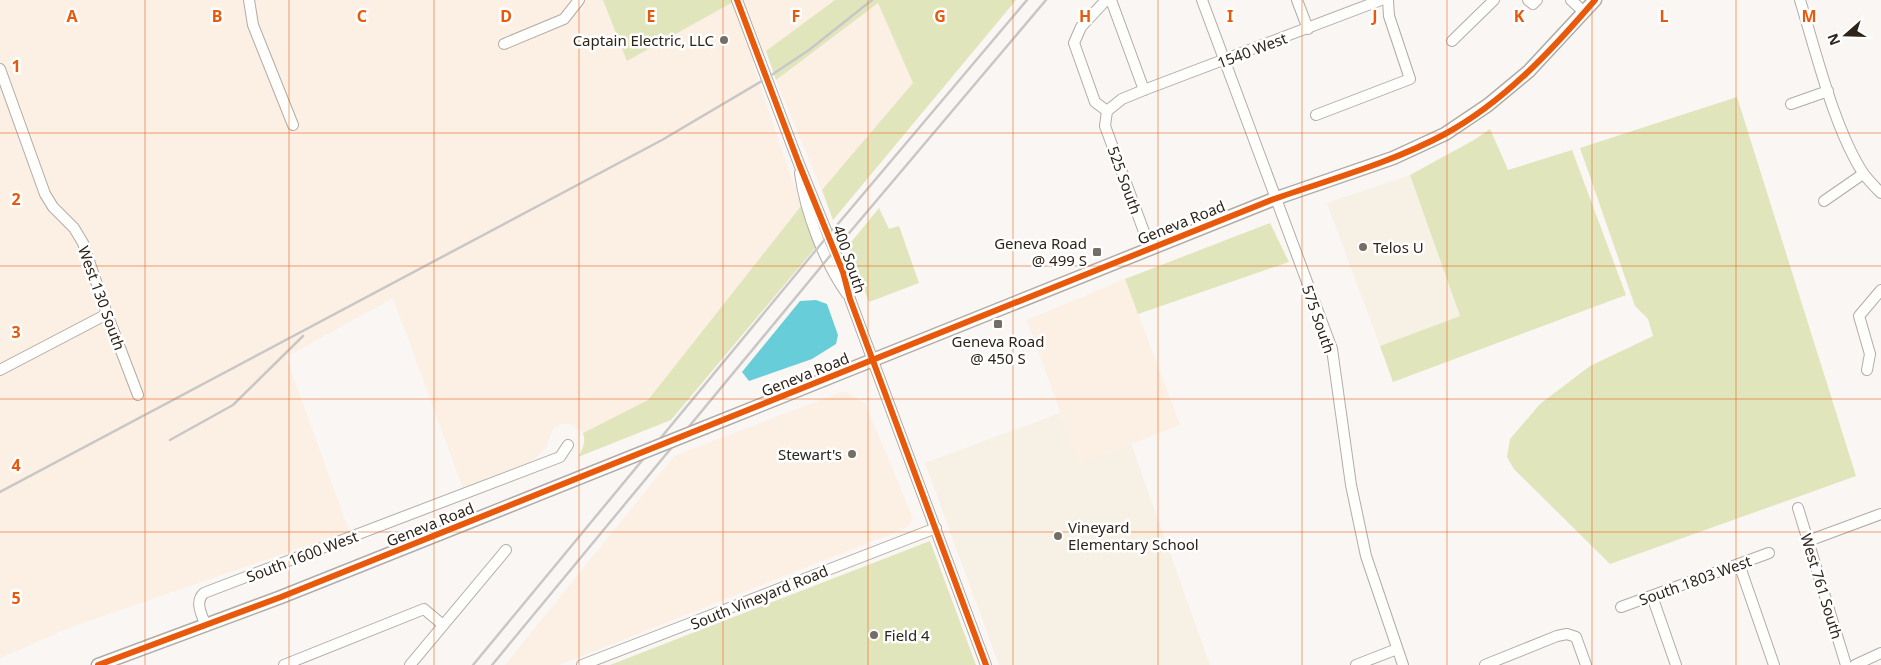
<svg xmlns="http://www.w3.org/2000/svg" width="1881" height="665" font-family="'Noto Sans',sans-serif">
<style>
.built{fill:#fcefe4}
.education{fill:#f7f0e4}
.green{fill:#e1e5bb}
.water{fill:#67cdd9}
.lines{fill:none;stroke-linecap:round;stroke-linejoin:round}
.minor-casing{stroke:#b2aca6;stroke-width:12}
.major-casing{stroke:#b2aca6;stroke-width:15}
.minor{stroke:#fefefd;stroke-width:10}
.major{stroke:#fefefd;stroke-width:12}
.rail{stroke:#c9c7c6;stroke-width:2.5}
.major-bridge-casing{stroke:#b2aca6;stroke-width:15;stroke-linecap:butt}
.major-bridge{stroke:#fefefd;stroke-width:12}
.cycleway-casing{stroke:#fff;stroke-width:9}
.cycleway{stroke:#e8590c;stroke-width:6}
.grid{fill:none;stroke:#e8590c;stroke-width:1;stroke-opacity:0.55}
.poi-dot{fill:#756e66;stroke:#fff;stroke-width:2}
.labels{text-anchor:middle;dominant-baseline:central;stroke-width:5;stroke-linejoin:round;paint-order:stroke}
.poi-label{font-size:15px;fill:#2e241a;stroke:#fff;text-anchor:end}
.street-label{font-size:15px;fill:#2e241a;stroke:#fff}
.grid-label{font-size:16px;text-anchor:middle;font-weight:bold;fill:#e8590c;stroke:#fff;stroke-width:5;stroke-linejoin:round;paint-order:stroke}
</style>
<rect width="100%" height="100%" fill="#f9f6f4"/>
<g class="built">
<path d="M0,0H835L752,62L801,206L648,400L583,433L570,424H561L553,429L545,449L532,461L463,488L393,298L286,357L349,531L71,627L0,658Z"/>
<path d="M878,3L913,83L822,190L776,80Z"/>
<path d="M1125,279L1180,425L1079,464L1027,320Z"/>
<path d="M844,391L865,403L913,518L908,527L559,665H505L674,456Z"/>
</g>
<g class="education">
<path d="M1410,175L1460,316L1380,346L1327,203Z"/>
<path d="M1060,413L1079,464L1131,444L1210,665H999L925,463Z"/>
</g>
<g class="green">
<path d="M603,0H732L733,2L627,61Z"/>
<path d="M835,0H1016L833,220L822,190L913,83L878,3L776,80L766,51Z"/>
<path d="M1737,97L1856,476L1610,564L1514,469L1507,457L1510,439L1540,404L1590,366L1653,336L1648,319L1635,306L1580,148Z"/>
<path d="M1490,129L1508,170L1572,150L1626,295L1393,382L1380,346L1460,316L1410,175L1474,140Z"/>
<path d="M801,206L816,247L671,420L578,457C583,448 586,443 583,433L648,400Z"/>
<path d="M879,208L889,229L899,226L919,283L869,302L848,246Z"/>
<path d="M1270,223L1289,262L1138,314L1125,279Z"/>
<path d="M930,541L976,665H610Z"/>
</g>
<path class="water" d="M816,300L827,304L838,335L836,344L812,359L749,381L742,372L800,301Z"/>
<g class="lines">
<g class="minor-casing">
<g id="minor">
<path d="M249,0L253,25L293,125"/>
<path d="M737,0L799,164L843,272L850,299L986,665"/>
<path d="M1106,0L1081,27L1074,43L1095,102L1107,111"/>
<path d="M1111,0L1144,90"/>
<path d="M1202,0L1332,349L1351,485L1366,556L1403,665"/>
<path d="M1297,0L1308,29"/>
<path d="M1528,0L1533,4L1537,0"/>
<path d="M1571,0L1584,12"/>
<path d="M1800,0C1816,52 1834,128 1863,173C1868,180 1875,187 1881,193"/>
<path d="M1452,41L1494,0"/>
<path d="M504,44L564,19L579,0"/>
<path d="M0,69L45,194L53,207L74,228L83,243L107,314L138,395"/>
<path d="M1791,104L1828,91"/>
<path d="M1316,115L1410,79L1389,16L1388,0"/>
<path d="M800,173C805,211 824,262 847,294"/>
<path d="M1824,201L1863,174"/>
<path d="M1150,248L1105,126L1107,111L1122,99L1144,90L1381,0"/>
<path d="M0,370L107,314"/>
<path d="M1867,370L1870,354L1859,316L1881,290"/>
<path d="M1798,508L1846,665"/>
<path d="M1808,541L1881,514"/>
<path d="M1739,564L1774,665"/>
<path d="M1652,596L1676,665"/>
<path d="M1621,607L1769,553"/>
<path d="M206,626C202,615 194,602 204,593L560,457L568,445"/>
<path d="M284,665L424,609L443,625"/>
<path d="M410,665L506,550"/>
<path d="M582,665L936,528"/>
<path d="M1356,665L1397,649"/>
<path d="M1485,665L1557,636L1567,634L1576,637L1586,665"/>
<path d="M1855,665L1881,653"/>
</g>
</g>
<g class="major-casing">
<g id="major">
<path d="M706,427L1274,199L1393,158L1445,134L1488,105L1529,71L1595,0"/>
<path d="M98,665L281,597L439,534"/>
</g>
</g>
<use href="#minor" class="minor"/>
<use href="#major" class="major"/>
<g class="rail">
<path d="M170,440L233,405L303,336"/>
<path d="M0,492L662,140L767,78L809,50L872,0"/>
<path d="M473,665L821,244L1027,0"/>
<path d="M492,665L839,245L1046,0"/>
</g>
<g class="major-bridge-casing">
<path id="major-bridge" d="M439,534L706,427"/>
</g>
<use href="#major-bridge" class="major-bridge"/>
<g class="cycleway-casing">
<g id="cycleway">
<path d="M737,0L799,164L843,272L850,299L986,665"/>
<path d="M98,665L281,597L1274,199C1331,179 1391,163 1445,134C1504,102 1552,50 1595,0"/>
</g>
</g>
<use href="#cycleway" class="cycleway"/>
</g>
<path class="grid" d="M145,0V665M289,0V665M434,0V665M579,0V665M723,0V665M868,0V665M1013,0V665M1158,0V665M1302,0V665M1447,0V665M1592,0V665M1736,0V665M0,133H1881M0,266H1881M0,399H1881M0,532H1881"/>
<g class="poi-dot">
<circle cx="724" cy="40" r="5"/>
<circle cx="1363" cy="247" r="5"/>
<rect x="1092" y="247" width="10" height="10" rx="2.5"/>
<rect x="993" y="319" width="10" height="10" rx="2.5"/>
<circle cx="852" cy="454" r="5"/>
<circle cx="1058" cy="536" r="5"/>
<circle cx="874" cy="635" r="5"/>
</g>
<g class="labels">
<g class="poi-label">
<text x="714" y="40">Captain Electric, LLC</text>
<text x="1087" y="243">Geneva Road<tspan x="1087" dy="17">@ 499 S</tspan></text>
<text x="1373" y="247" text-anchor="start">Telos U</text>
<text x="998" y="341" text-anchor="middle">Geneva Road<tspan x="998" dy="17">@ 450 S</tspan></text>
<text x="842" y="454">Stewart's</text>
<text x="1068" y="527" text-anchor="start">Vineyard<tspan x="1068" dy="17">Elementary School</tspan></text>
<text x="884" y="635" text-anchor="start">Field 4</text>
</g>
<g class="street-label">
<text transform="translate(1252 50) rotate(-21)">1540 West</text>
<text transform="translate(1125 180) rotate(70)">525 South</text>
<text transform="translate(1181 222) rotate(-22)">Geneva Road</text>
<text transform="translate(850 259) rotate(71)">400 South</text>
<text transform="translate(102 298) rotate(70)">West 130 South</text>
<text transform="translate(1319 319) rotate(71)">575 South</text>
<text transform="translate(805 374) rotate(-22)">Geneva Road</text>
<text transform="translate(430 524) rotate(-22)">Geneva Road</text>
<text transform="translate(302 556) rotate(-21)">South 1600 West</text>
<text transform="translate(1695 580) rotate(-20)">South 1803 West</text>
<text transform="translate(1822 586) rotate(73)">West 761 South</text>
<text transform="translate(759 597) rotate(-22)">South Vineyard Road</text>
</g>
</g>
<g class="grid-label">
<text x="72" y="22">A</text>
<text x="217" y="22">B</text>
<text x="362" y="22">C</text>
<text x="506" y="22">D</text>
<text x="651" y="22">E</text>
<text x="796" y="22">F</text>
<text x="940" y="22">G</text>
<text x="1085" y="22">H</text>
<text x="1230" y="22">I</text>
<text x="1375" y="22">J</text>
<text x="1519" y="22">K</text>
<text x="1664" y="22">L</text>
<text x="1809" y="22">M</text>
<text x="16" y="72">1</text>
<text x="16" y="205">2</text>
<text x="16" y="338">3</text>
<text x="16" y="471">4</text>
<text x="16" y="604">5</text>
</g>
<g transform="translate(1846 35) rotate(250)" stroke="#ffffff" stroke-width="4" paint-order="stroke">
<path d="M0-4L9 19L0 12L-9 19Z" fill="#2e241a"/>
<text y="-8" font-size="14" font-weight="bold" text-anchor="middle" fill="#2e241a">N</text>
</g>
</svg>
